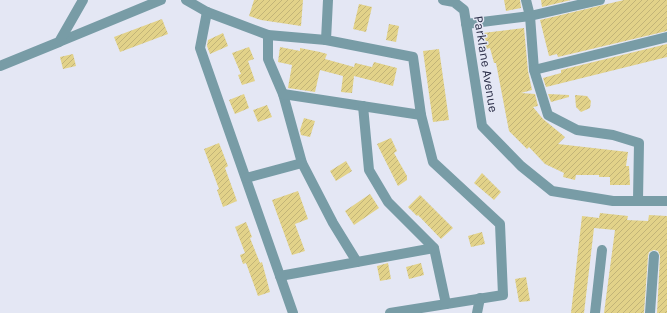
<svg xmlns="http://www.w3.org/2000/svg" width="667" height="313" font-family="Karla,sans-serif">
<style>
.building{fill:url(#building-hatch)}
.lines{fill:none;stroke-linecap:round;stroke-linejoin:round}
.minor{stroke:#789ca6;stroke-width:10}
.tertiary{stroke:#789ca6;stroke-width:10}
.labels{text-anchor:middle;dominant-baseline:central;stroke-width:3;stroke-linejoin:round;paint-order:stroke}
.street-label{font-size:13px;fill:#282b45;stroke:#e4e7f4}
</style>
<defs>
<pattern id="building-hatch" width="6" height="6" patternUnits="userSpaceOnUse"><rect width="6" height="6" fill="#e2d289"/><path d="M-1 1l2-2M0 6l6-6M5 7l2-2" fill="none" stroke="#c2b478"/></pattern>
</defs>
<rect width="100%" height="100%" fill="#e4e7f4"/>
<g class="building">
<path d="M254,0H303L301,26L261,20L249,16Z"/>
<path d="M504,0H520L521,8L506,11Z"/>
<path d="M541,0H571L542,7Z"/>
<path d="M624,0H667V31L558,57L557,54L549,56L540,20Z"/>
<path d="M359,4L372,7L366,32L353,29Z"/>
<path d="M162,19L168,34L120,52L114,37Z"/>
<path d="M389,24L399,26L396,42L386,40Z"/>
<path d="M524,28L528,71L532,90L521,93L535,94L538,106L533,107L543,119L565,137L558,144L628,152L626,166H629L630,185H610V177H599V175H576L575,180L563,177L564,173L545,164L529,147L527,149L509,131L496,63H494L490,48L486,49L483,33Z"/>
<path d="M223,33L228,46L210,54L207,46L208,40Z"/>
<path d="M667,44V57L546,87L543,78L561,73V70Z"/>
<path d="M249,47L254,59L248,61L255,81L242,85L238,75L241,74L232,53Z"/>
<path d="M280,47L300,51V48L320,52L327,54L325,59L354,67L355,63L372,67L374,62L397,68L393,86L354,76L352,93L341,92L343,76L320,70L315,92L288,88L292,65L278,62Z"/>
<path d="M439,49L449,120L433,122L423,51Z"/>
<path d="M73,54L76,66L63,69L60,57Z"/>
<path d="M244,94L249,108L235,114L229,100Z"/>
<path d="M548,94L569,95V97L551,102Z"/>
<path d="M575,95L587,96L591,101L590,108L581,112L576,107Z"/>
<path d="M267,105L272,117L258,122L253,110Z"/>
<path d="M304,118L315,121L310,137L301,135L300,130Z"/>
<path d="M391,138L397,151L394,153L407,176V180L398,186L377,144Z"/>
<path d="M219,143L228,166L225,168L237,201L223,207L217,190L219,189L204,149Z"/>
<path d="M346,161L352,171L336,181L330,171Z"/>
<path d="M482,173L501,192L494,200L474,183Z"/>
<path d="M298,191L308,219L295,224L305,251L292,255L272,200Z"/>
<path d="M370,194L379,208L354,225L345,211Z"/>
<path d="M420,195L453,228L441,239L418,215L417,216L408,207Z"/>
<path d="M600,213L628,216L627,220L648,221L649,215L667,216V313H657L660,256L658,251L654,250L649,252L648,256L644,313H604L615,230L594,228L584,313H571L582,216L599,218Z"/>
<path d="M246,222L252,237L250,238L260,263L262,262L270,292L258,296L246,263L243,264L240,255L245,253L235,227Z"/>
<path d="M482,232L485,244L471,247L468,236Z"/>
<path d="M388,263L391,279L380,281L377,266Z"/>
<path d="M421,263L424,275L409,279L406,267Z"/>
<path d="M526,277L530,301L519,302L515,279Z"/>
</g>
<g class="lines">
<g class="minor">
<path d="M186,0L207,12L268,35L326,40"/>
<path d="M328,0L326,40L413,57L421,115L433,162L500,224L503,295L390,313"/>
<path d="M526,0L530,16L534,70L548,115L577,130L613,135L639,143L638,200"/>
<path d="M207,12L200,48L293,313"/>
<path d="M466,24L530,16L600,0"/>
<path d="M268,35V59L283,94L302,163L333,223L357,262"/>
<path d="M59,42L161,0"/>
<path d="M0,66L59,42L83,0"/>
<path d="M534,70L667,37"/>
<path d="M283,94L421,115"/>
<path d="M363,106L369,170L388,202L434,248L446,304"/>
<path d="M246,178L302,163"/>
<path d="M280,276L434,248"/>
<path d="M477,313L480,298"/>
<path d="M595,313L602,250"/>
<path d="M650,313L654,256"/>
</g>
<path class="tertiary" d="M443,0L454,2L464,10L482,126L521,166L552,191L613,201H667"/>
</g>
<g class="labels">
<g class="street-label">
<text transform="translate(486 64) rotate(81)">Parklane Avenue</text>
</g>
</g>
</svg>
